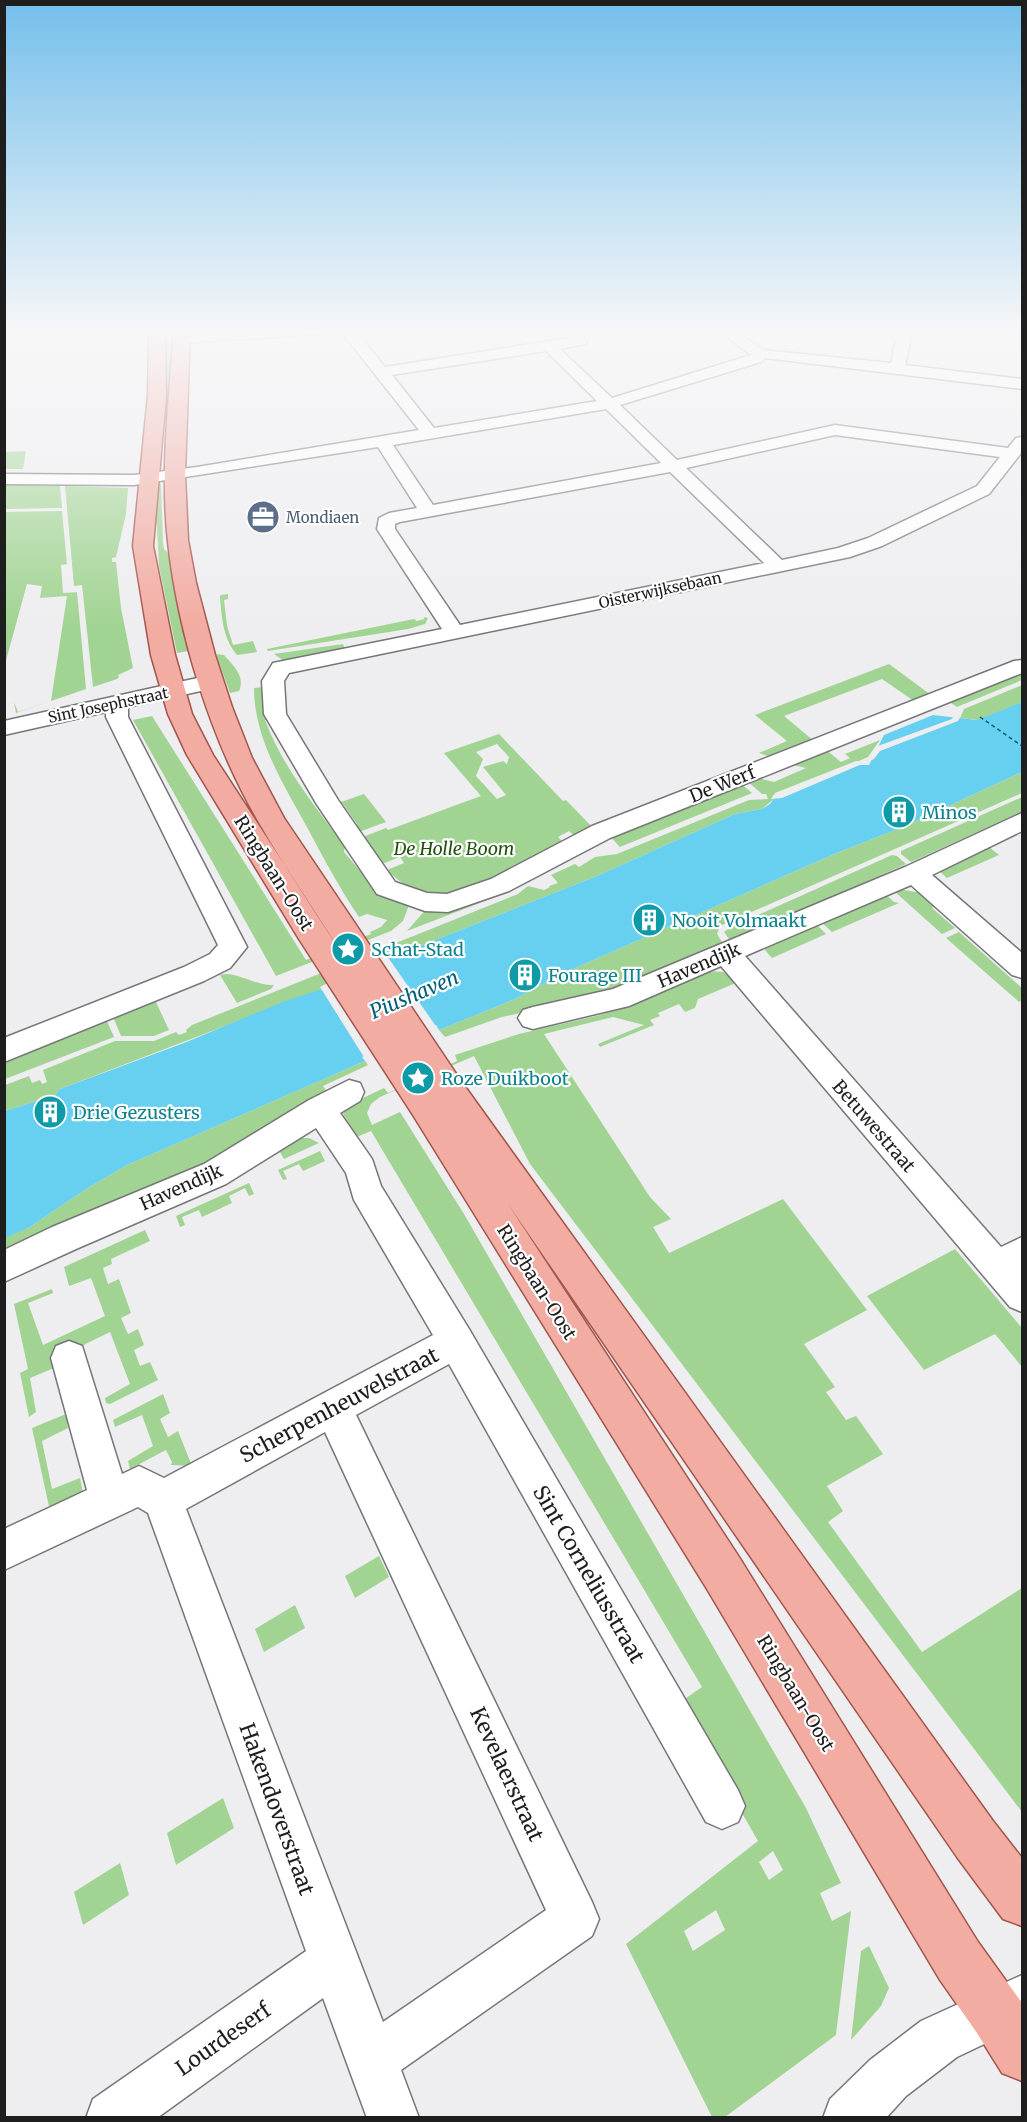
<svg xmlns="http://www.w3.org/2000/svg" width="1027" height="2122" font-family="Merriweather,serif">
<style>
.green{fill:#a1d492;fill-rule:evenodd}
.water{fill:#67cfef}
.pier{fill:#eeedf0}
.lines{fill:none;stroke-linecap:round;stroke-linejoin:round}
.ferry{stroke:#015f75;stroke-width:1.5;stroke-dasharray:4 3;stroke-linecap:butt}
.minor-casing{stroke:#767578;stroke-width:3}
.major-casing{stroke:#a3564c;stroke-width:3}
.minor{fill:#fff;fill-rule:evenodd}
.major{fill:#f2aca2;fill-rule:evenodd}
.labels{text-anchor:middle;dominant-baseline:central;stroke-width:4.5;stroke-linejoin:round;paint-order:stroke}
.far-service-label{font-size:15px;fill:#4e5e75;stroke:#fff;text-anchor:start}
.far-street-label{font-size:15px;fill:#1e1e1f;stroke:#fff}
.street-label{font-size:18px;fill:#1e1e1f;stroke:#fff}
.culture-label{font-size:18px;fill:#0d838f;stroke:#fff;text-anchor:start}
.park-label{font-size:18px;font-style:italic;fill:#20510e;stroke:#fff}
.water-label{font-size:20px;font-style:italic;fill:#015f75;stroke:#fff}
.near-street-label{font-size:21px;fill:#1e1e1f;stroke:#fff}
</style>
<rect width="100%" height="100%" fill="#eeedf0"/>
<g class="green">
<path d="M164,329H168V340L173,349V380L167,381L173,382L170,457H165L167,394L161,378Z"/>
<path d="M26,451L23,469H5V452Z"/>
<path d="M4,484L60,486L62,508L5,509Z"/>
<path d="M161,484L163,543L164,549L172,557L194,650L177,653L159,566L155,492L158,485Z"/>
<path d="M65,486L128,488L126,514L116,557L112,558V562H116L121,608L133,668L118,675L119,677L117,679L93,687L82,585L74,586Z"/>
<path d="M62,511L67,564L61,565L63,593L77,592L86,689L16,713L14,702L18,712L51,701L67,596L40,598L42,586L27,584L5,664V512Z"/>
<path d="M228,594V599L224,600L227,626L233,645L253,641L257,652L237,655C223,638 222,619 220,598V595Z"/>
<path d="M424,617L428,618L425,624L408,629L268,651L267,649L414,619L417,621L424,619Z"/>
<path d="M343,644L345,649L284,661L274,654Z"/>
<path d="M216,654L224,655C233,665 246,677 239,691L230,693Z"/>
<path d="M889,664L931,695L914,701L882,679L784,716L814,741L771,757L759,753L787,741L755,715Z"/>
<path d="M1022,672V680L957,707L948,701Z"/>
<path d="M1022,685V702L978,720L960,718L964,709Z"/>
<path d="M263,687L267,720H265C283,768 316,807 345,847L344,852L361,872L372,874L367,881L383,893L409,905L403,921L391,931L276,976L133,720L152,716L306,960L371,934L370,932L381,927L387,920L367,914L359,917C340,889 324,859 308,829C284,785 254,739 254,688Z"/>
<path d="M499,734L563,801L566,800L594,829L577,838L569,831L558,837L565,844C514,870 438,924 387,870L404,863L400,857L382,864L360,838L386,828L388,830L481,796L444,753ZM497,744L509,757L507,764L503,761L483,767L506,795L497,799L476,776L483,759L476,752Z"/>
<path d="M880,740L868,757L775,798L762,809L735,814L597,876L420,946L387,955L322,989L60,1089L55,1095L5,1111V1085L29,1076L32,1083L40,1080L42,1084L47,1082L43,1070L115,1041H154L176,1032L179,1035L187,1032L186,1030L192,1025L518,894L528,886L544,890L550,887L545,882L549,886L558,883L551,875L542,879L575,864L579,867L595,857L617,854L749,800L768,799L766,794H762L746,780L758,778L774,782L806,768L788,764L825,749L841,762L850,758L845,754Z"/>
<path d="M1022,772V793L720,926L717,934L722,942L625,985L569,1003L502,1017L445,1037L439,1030L515,999L566,972L839,852L903,827Z"/>
<path d="M739,782L752,793L620,847L608,834Z"/>
<path d="M364,794L386,822L356,833L355,831L357,824L343,804L338,803Z"/>
<path d="M1022,797V812L911,862L901,854V851Z"/>
<path d="M989,847L999,855L947,878L938,870Z"/>
<path d="M892,855L897,856L906,864L741,938L736,942L731,938L729,939L724,932L731,927Z"/>
<path d="M518,884L513,890L407,931L428,907Z"/>
<path d="M898,889L916,892L923,889L940,904L932,908L955,928L942,934L894,891Z"/>
<path d="M885,894L894,902L899,903L832,932L822,923Z"/>
<path d="M817,925L826,934L772,958L764,949Z"/>
<path d="M959,932L1022,988V1000L1019,1002L946,938Z"/>
<path d="M708,971L723,972L738,982L698,999L695,1008L685,1012L679,1004L658,1013L660,1016L650,1020L654,1025L600,1047L598,1044L644,1025L613,1017L544,1034L650,1197L671,1219L653,1227L669,1253L783,1199L867,1310L804,1344L835,1387L826,1392L846,1420L856,1416L883,1454L827,1486L843,1511L828,1522L922,1652L1022,1588V1812L530,1164L474,1056L380,1097L371,1104L367,1113L372,1125L400,1112L464,1214L806,1808L841,1883L820,1893L832,1921L851,1911L836,2035L725,2117H712L626,1944L758,1841L679,1703L702,1687L371,1131L357,1137L343,1114L346,1106L384,1088L388,1093L457,1061L455,1055L519,1034L600,1015L643,1000ZM773,1851L783,1870L769,1880L759,1862ZM716,1910L725,1930L693,1951L684,1931Z"/>
<path d="M225,974C242,974 256,986 274,985L271,989L237,1003L220,975Z"/>
<path d="M155,1000L169,1030L154,1036H121L113,1017Z"/>
<path d="M106,1019L114,1037L5,1079V1059Z"/>
<path d="M365,1061L368,1065L323,1086L330,1096L265,1138L5,1261L4,1238L30,1227L86,1189L127,1165Z"/>
<path d="M296,1138H309L319,1143L284,1159L280,1152L272,1156L270,1152Z"/>
<path d="M320,1151L325,1161L303,1171L299,1164L283,1171L287,1179L283,1180L278,1170Z"/>
<path d="M249,1183L254,1194L249,1196L245,1188L229,1196L232,1203L202,1217L199,1210L182,1217L185,1225L180,1227L176,1216Z"/>
<path d="M145,1230L150,1241L111,1259L112,1264L103,1268L108,1284L119,1279L131,1313L121,1318L128,1334L138,1329L144,1345L134,1350L140,1366L150,1362L158,1380L110,1404L106,1403L105,1398L130,1384L110,1332L55,1359L54,1368L30,1378L36,1412L29,1417L20,1373L28,1369L14,1304L52,1289L53,1293L28,1303L43,1345L105,1316L91,1278L69,1286L64,1267Z"/>
<path d="M955,1249L1022,1328V1367L995,1334L924,1370L867,1296Z"/>
<path d="M163,1394L170,1413L160,1419L168,1437L178,1431L192,1466L171,1465L172,1462L166,1450L130,1469L128,1461L153,1446L142,1415L115,1427L113,1420Z"/>
<path d="M66,1414L68,1428L42,1441L52,1489L80,1478L83,1493L50,1511L32,1428Z"/>
<path d="M379,1556L389,1577L355,1598L345,1576Z"/>
<path d="M295,1605L305,1628L264,1652L255,1629Z"/>
<path d="M223,1798L234,1828L176,1865L167,1833Z"/>
<path d="M120,1863L129,1895L83,1925L74,1892Z"/>
<path d="M869,1946L889,1988L881,2006L851,2040L861,1951Z"/>
</g>
<path class="water" d="M1022,702V772L903,827L839,852L566,972L515,999L439,1030L436,1025L362,1057L365,1061L127,1165L86,1189L30,1227L5,1238V1111L55,1095L60,1089L184,1043L285,1001L322,989L387,955L420,946L597,876L735,814L762,809L770,804L778,793L856,761L859,765H869L884,735L933,715L977,720Z"/>
<g class="pier">
<path d="M954,715L961,716L958,721L880,751L874,759L782,798L771,799L775,793L856,761L867,762L875,747L952,719Z"/>
<path d="M385,953L440,1032L435,1029L366,1059L367,1062L320,987Z"/>
</g>
<g class="lines">
<path class="ferry" d="M980,717L1022,746"/>
<g class="minor-casing">
<g id="minor">
<path d="M269,329H354L385,367L569,338L560,329H575L587,341L585,344L560,349L612,398L751,355L716,329H732L763,350L891,363L896,339L884,329H901L911,337L905,365L1022,379V389L765,358L761,362L620,405L677,460L835,425L1008,448L1016,438L1022,437V452L989,494L882,546L850,557L289,673L284,681L286,714L338,800L395,882L427,893L447,894L491,879L592,826L1014,661L1022,660V673L610,838L509,891L448,912L425,911L377,894L316,803L264,714L262,681L273,663L442,629L377,529L379,518L389,513L417,508L378,447L134,485L4,484V474L134,475L197,467L419,430L340,330L334,333L181,343L174,339L181,335ZM546,351L597,401L434,428L392,375ZM606,409L661,463L433,505L393,445ZM835,435L1000,457L977,486L868,538L838,548L782,560L686,468ZM670,472L764,563L460,625L395,529V524L400,522Z"/>
<path d="M211,675L219,677L222,682L219,687L128,707V717L247,947L230,968L204,981L4,1062V1038L184,967L210,954L218,945L106,717V712L4,735V721Z"/>
<path d="M1022,813V831L932,875L1022,953V978L1012,975L911,885L745,956L1001,1247L1022,1237V1312L1010,1307L721,966L629,1006L533,1029L523,1026L518,1018L523,1010L533,1007L613,989L905,867Z"/>
<path d="M349,1080L360,1083L364,1092L360,1101L340,1113L372,1159L381,1186L469,1329L738,1790L745,1806L738,1822L722,1829L706,1822L449,1364L356,1415L592,1902L599,1919L592,1936L401,2070L419,2118H367L323,1998L157,2118H86L93,2099L306,1951L148,1513L138,1507L4,1570V1529L87,1490L51,1358L56,1346L69,1341L82,1346L122,1474L139,1466L164,1478L433,1335L354,1200L346,1173L316,1128L226,1184L76,1249L4,1282V1250L52,1227L204,1164L309,1100ZM325,1432L546,1910L383,2022L186,1509Z"/>
<path d="M1022,1975V2026L957,2057L906,2096L886,2118H823L830,2099L870,2060L921,2021Z"/>
</g>
</g>
<g class="major-casing">
<path id="major" d="M149,329H165L166,395L153,546L175,655L192,714L213,755L375,1004C336,943 294,883 258,821C211,740 178,634 168,542C160,472 169,399 174,329H190L185,475L188,540L196,583L215,655L232,707L252,758L284,818L461,1081L993,1821L1022,1858V1926L1003,1919L957,1857L508,1204L739,1557L978,1942L1022,2003V2081L1002,2073L977,2033L940,1980L707,1589L413,1115L299,939L187,755L168,714L151,655L133,546L148,395Z"/>
</g>
<use href="#minor" class="minor"/>
<use href="#major" class="major"/>
</g>
<linearGradient id="sky" x2="0" y2="1"><stop stop-color="#74bfeb"/><stop offset="0.53" stop-color="#f7f7f8"/><stop offset="1" stop-color="#f7f7f8" stop-opacity="0"/></linearGradient>
<rect width="1027" height="626" fill="url(#sky)"/>
<defs>
<g id="office-disc" transform="scale(1.725)"><circle r="9.5" fill="#5c6f8a" stroke="#fff"/><path d="M-6-3h4V-5.5h4V-3h4V5H-6ZM-1-4.5V-3h2v-1.5ZM-6 0V1H6V0Z" fill="#fff"/></g>
<g id="building-disc" transform="scale(1.725)"><circle r="9.5" fill="#0f9aa8" stroke="#fff"/><path d="M-4-6H4V6H1V3H-1V6H-4ZM-2.5-4.3h1.7v1.8h-1.7ZM.8-4.3h1.7v1.8H.8ZM-2.5-1h1.7V.8h-1.7ZM.8-1h1.7V.8H.8Z" fill="#fff"/></g>
<g id="sight-disc" transform="scale(1.725)"><circle r="9.5" fill="#0f9aa8" stroke="#fff"/><path d="M0-6L1.8-2.2L6-1.7L2.9 1.2L3.7 5.4L0 3.3L-3.7 5.4L-2.9 1.2L-6-1.7L-1.8-2.2Z" fill="#fff"/></g>
</defs>
<g fill-rule="evenodd">
<use href="#office-disc" x="263" y="517"/>
<use href="#building-disc" x="899" y="812"/>
<use href="#building-disc" x="649" y="920"/>
<use href="#sight-disc" x="348" y="949"/>
<use href="#building-disc" x="525" y="975"/>
<use href="#sight-disc" x="418" y="1078"/>
<use href="#building-disc" x="50" y="1112"/>
</g>
<g class="labels">
<g class="far-service-label">
<text x="286" y="517">Mondiaen</text>
</g>
<g class="far-street-label">
<text transform="translate(660 590) rotate(-12)">Oisterwijksebaan</text>
<text transform="translate(108 705) rotate(-12)">Sint Josephstraat</text>
</g>
<g class="street-label">
<text transform="translate(722 784) rotate(-22)">De Werf</text>
<text transform="translate(274 873) rotate(58)">Ringbaan-Oost</text>
<text transform="translate(699 965) rotate(-23)">Havendijk</text>
<text transform="translate(874 1126) rotate(49)">Betuwestraat</text>
<text transform="translate(181 1187) rotate(-24)">Havendijk</text>
<text transform="translate(537 1282) rotate(58)">Ringbaan-Oost</text>
<text transform="translate(796 1693) rotate(59)">Ringbaan-Oost</text>
</g>
<g class="culture-label">
<text x="922" y="812">Minos</text>
<text x="672" y="920">Nooit Volmaakt</text>
<text x="371" y="949">Schat-Stad</text>
<text x="548" y="975">Fourage III</text>
<text x="441" y="1078">Roze Duikboot</text>
<text x="73" y="1112">Drie Gezusters</text>
</g>
<g class="park-label">
<text x="454" y="848">De Holle Boom</text>
</g>
<g class="water-label">
<text transform="translate(414 994) rotate(-23)">Piushaven</text>
</g>
<g class="near-street-label">
<text transform="translate(339 1405) rotate(-28)">Scherpenheuvelstraat</text>
<text transform="translate(589 1574) rotate(60)">Sint Corneliusstraat</text>
<text transform="translate(507 1774) rotate(65)">Kevelaerstraat</text>
<text transform="translate(277 1809) rotate(70)">Hakendoverstraat</text>
<text transform="translate(223 2039) rotate(-35)">Lourdeserf</text>
</g>
</g>
<rect width="1027" height="2122" fill="none" stroke="#1e1e1f" stroke-width="12"/>
</svg>
